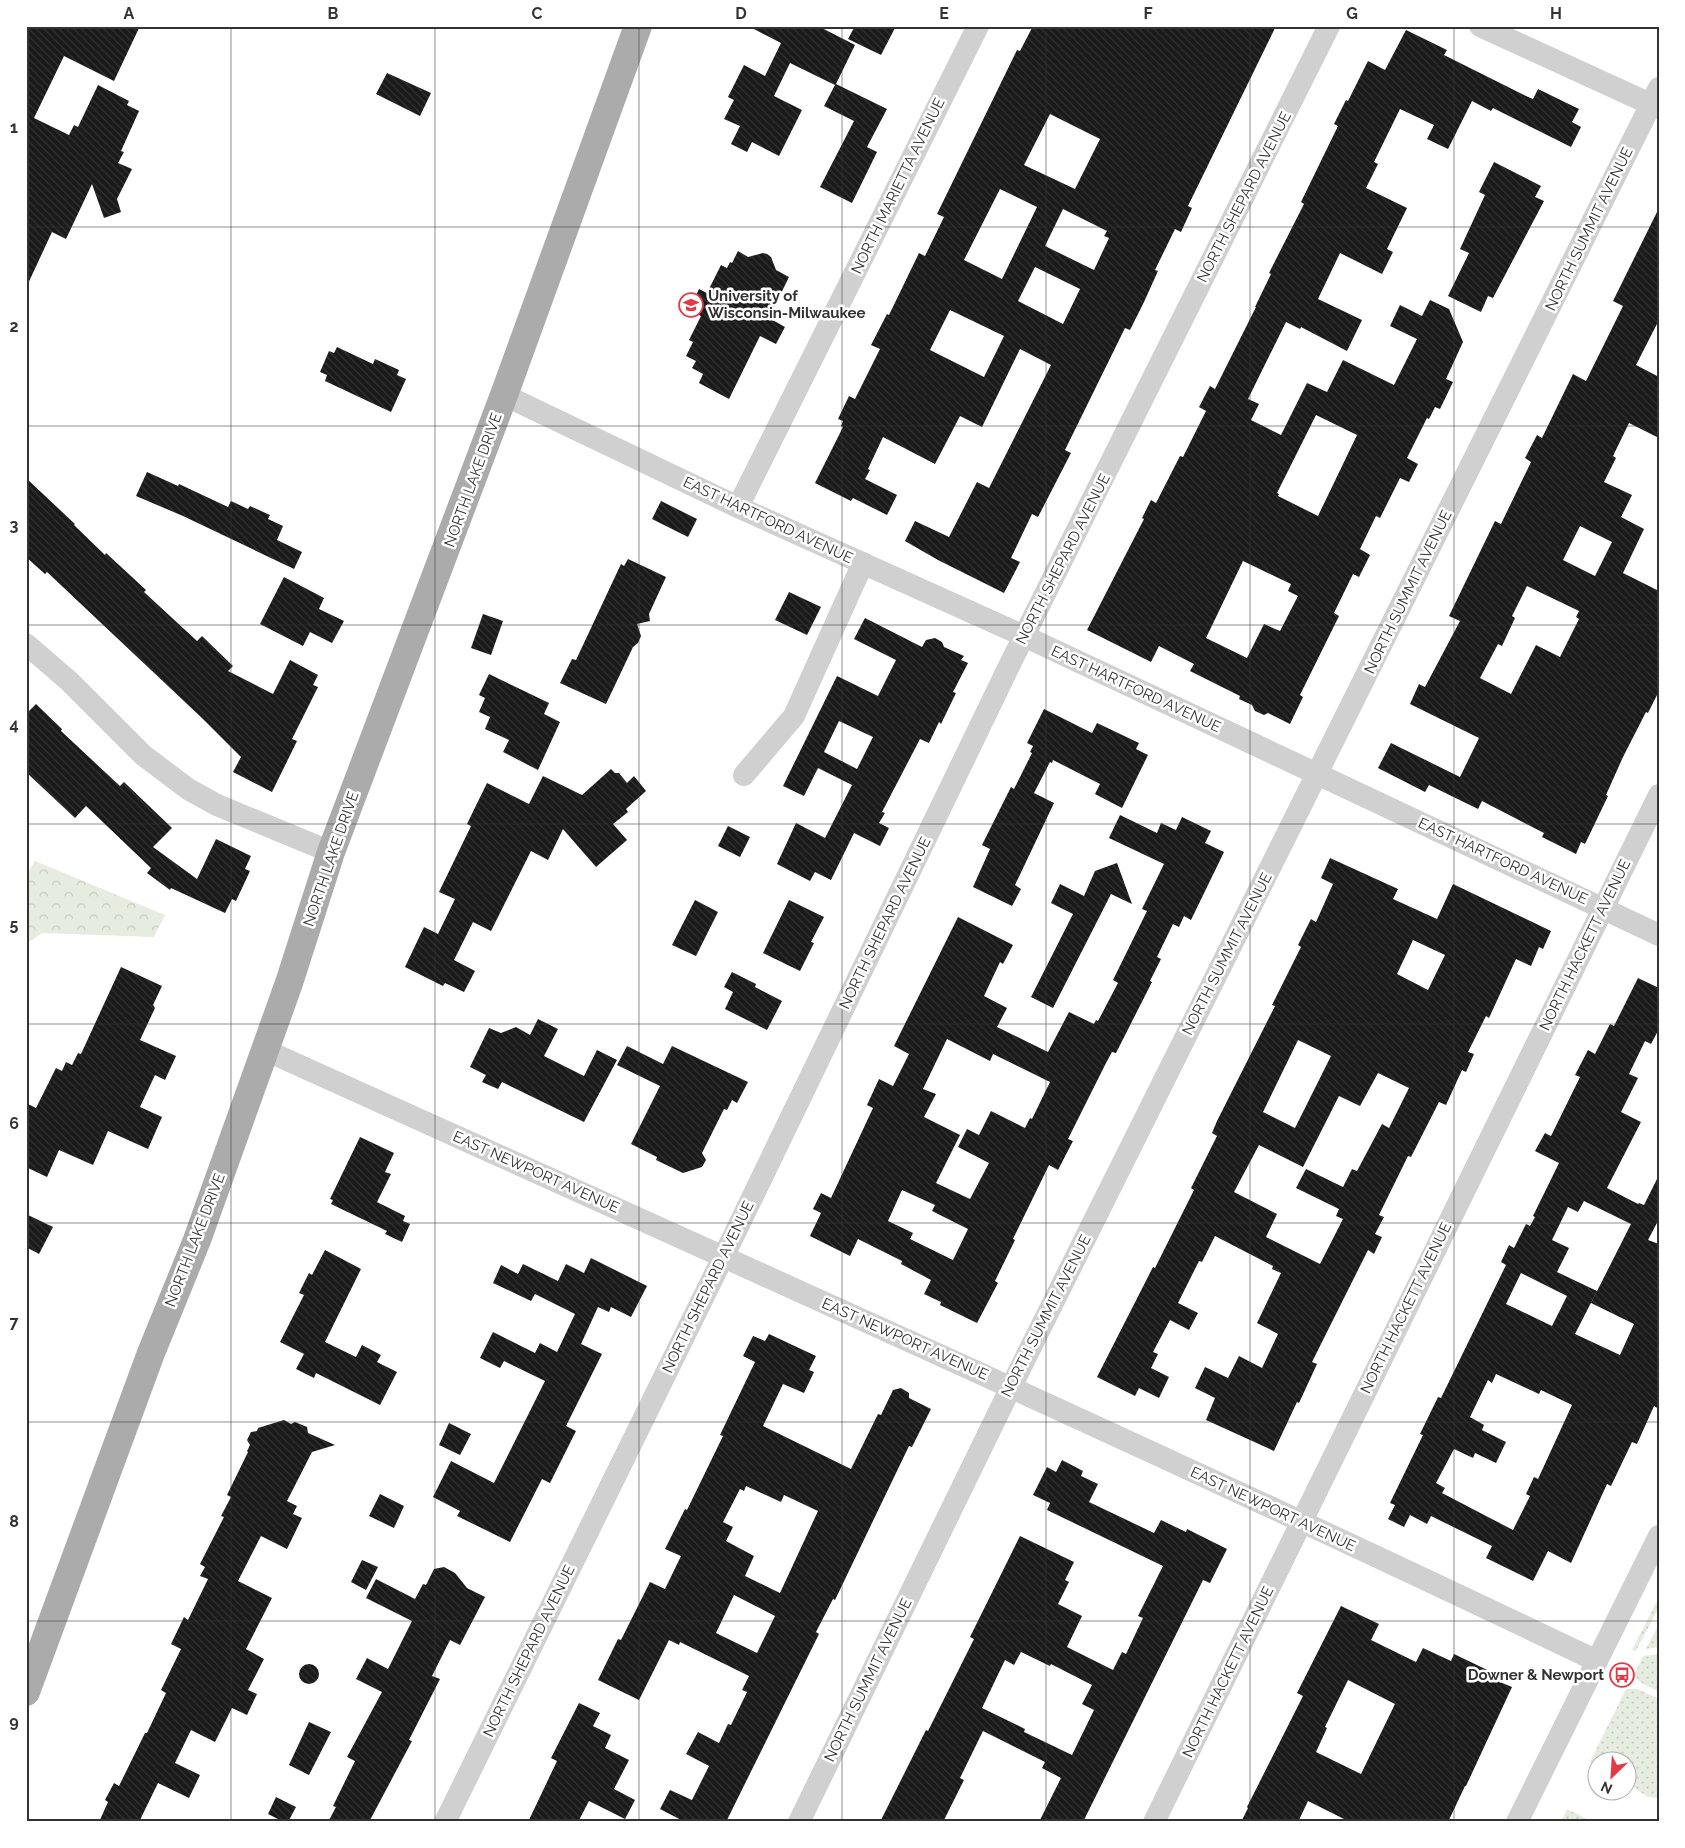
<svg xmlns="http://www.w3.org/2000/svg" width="1685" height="1848" font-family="Raleway,sans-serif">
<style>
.grass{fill:url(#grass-dots)}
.forest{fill:url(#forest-crowns)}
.building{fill:url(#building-back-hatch);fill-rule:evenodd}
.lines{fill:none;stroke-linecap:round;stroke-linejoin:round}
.minor{stroke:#d0d0d0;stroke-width:22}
.major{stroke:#ababab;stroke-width:28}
.grid{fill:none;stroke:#333;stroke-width:1;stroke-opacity:0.55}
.labels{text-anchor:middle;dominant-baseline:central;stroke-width:5;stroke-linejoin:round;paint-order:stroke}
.street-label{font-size:15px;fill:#333;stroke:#fff}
.poi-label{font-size:15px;font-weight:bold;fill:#333;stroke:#fff;text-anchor:start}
.neatline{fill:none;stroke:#333;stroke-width:2}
.grid-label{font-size:16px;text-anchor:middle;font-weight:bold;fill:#333}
</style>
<defs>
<pattern id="grass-dots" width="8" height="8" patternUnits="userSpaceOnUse" patternTransform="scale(1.25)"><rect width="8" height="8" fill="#e6ecdf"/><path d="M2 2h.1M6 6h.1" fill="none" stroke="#c6cbc0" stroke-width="1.8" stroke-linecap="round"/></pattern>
<pattern id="forest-crowns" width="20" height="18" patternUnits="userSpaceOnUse" patternTransform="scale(1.25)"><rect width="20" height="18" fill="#e6ecdf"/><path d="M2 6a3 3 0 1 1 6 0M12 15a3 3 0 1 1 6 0" fill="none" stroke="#c6cbc0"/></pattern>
<pattern id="building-back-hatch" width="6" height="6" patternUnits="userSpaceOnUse" patternTransform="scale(1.25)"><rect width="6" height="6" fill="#1a1a1a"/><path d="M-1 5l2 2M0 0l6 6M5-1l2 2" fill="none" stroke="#333"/></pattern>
</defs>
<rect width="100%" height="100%" fill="#fff"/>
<g class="grass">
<path d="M1659,1597V1607L1636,1651L1632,1650Z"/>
<path d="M1659,1624V1647L1646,1649Z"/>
<path d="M1659,1654V1692L1640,1682L1634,1675L1643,1656Z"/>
<path d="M1626,1689H1638L1659,1699V1798L1648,1797L1628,1784V1760H1598L1597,1766L1590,1762Z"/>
<path d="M1567,1809L1593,1822H1561Z"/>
</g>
<path class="forest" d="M35,861L165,915L154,937L42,933L26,944V876Z"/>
<g class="building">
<path d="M26,26H140L114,81L64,56L34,118L69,135L74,125L78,127L98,85L129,101L127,105L139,111L121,151L124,152L118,163L132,169L117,199L121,212L104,218L92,184L66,239L52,232L26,288Z"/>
<path d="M748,26H818L855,45L836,84L887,109L867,147L877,152L852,203L820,187L854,121L824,106L835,85L790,63L774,96L802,110L779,156L752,142L747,152L731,144L740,126L724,119L734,100L728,97L744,65L765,76L781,43Z"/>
<path d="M855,26H896L881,55L848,39Z"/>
<path d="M1033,26H1276L1188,206L1192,208L1181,232L1175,229L1155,270L1158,271L1144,302L1130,330L1125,328L1065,450L1071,453L1038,517L1032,514L1011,558L1020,562L1004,593L938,560L905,541L915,521L949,537L977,482L989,488L1051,365L1020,349L982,427L960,416L935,464L883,437L868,469L870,470L865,479L897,495L887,515L853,498L851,501L815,483L843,427L841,426L843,421L838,419L849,396L855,399L880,349L871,345L887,314L889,315L919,253L925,256L944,217L937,214L1017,50L1020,51ZM1050,114L1100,139L1075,189L1024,165ZM1000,189L1037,207L1002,279L964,260ZM1063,209L1107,231L1104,236L1109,238L1094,270L1045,246ZM1035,267L1080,289L1063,324L1018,301ZM950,310L1004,336L984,377L930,350Z"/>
<path d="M1406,30L1447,50L1444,55L1526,96L1533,99L1538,89L1579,109L1572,122L1581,127L1571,147L1493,108L1491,111L1472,101L1448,149L1427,139L1434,125L1400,109L1374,162L1378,164L1366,188L1407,208L1387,249L1393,252L1382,274L1340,253L1318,299L1362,320L1347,351L1301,327L1300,329L1286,322L1248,399L1259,404L1251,420L1281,435L1307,383L1327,392L1343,360L1394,385L1417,339L1390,326L1400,305L1422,316L1430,300L1449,309L1463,342L1446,379L1453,382L1440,409L1435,407L1429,419L1427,418L1407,458L1418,464L1409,482L1400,478L1380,518L1376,516L1360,549L1370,555L1359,577L1353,574L1334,613L1339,616L1300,695L1303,697L1290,724L1268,713L1264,715L1255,711L1252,705L1239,699L1240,696L1190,671L1194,664L1159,646L1151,662L1087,630L1144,519L1142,518L1151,500L1156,503L1180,456L1183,457L1206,411L1199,407L1210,386L1215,389L1256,307H1255L1271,274L1269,273L1304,204L1301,202L1338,126L1334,124L1346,100L1348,101L1368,61L1385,70ZM1316,415L1357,435L1318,516L1278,496L1279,494L1277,493ZM1243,561L1291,584L1288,591L1298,596L1280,631L1264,624L1247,658L1206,638Z"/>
<path d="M387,73L431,93L420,116L376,94Z"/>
<path d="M1494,162L1541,186L1535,197L1544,201L1493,298L1488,296L1481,312L1448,296L1469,253L1460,249L1485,195L1479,192Z"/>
<path d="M1659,208V320L1636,365L1659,377V438L1629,423L1613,456L1616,458L1604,482L1632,495L1621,517L1644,529L1623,573L1659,591V691L1648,713L1646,712L1623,757L1606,795L1608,796L1585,844L1581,842L1576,854L1542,837L1544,833L1482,801L1478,809L1429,785L1425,792L1378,768L1391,743L1460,777L1479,738L1410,704L1419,684L1425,687L1460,621L1449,616L1495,521L1501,524L1531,462L1525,458L1537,435L1542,438L1573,374L1586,381L1623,306L1613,301ZM1580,526L1612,542L1595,576L1563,560ZM1527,586L1579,611L1576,617L1579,619L1560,657L1536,645L1511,694L1480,678L1498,644L1502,646L1515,618L1512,616Z"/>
<path d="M738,251L748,257L763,253L767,254L771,257L776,270L789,277L769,318L785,327L776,344L760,336L729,399L699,383L703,374L692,368L696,361L686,356L693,342L689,340L701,316L689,310L699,289L707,293L721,265L727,268L730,262L732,263Z"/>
<path d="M337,347L373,364L375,359L399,370L397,375L406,379L391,412L325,381L327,375L320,372L329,351L334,353Z"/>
<path d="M147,472L178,486L179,484L228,507L231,501L248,509L250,506L270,515L268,519L283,526L277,540L302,552L294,569L183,516L136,496Z"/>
<path d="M26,478L75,524L74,525L105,555L106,553L146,590L144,592L197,641L202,636L233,666L228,671L273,694L290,660L318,675L313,685L318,687L292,739L297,741L272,792L233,772L241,757L203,719L47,572L45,574L26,557Z"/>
<path d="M661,501L697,519L688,537L652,519Z"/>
<path d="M628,559L666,577L649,614L650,621L637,624L641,636L638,643L633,647L606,704L560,683L572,659L576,660L621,564L624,566Z"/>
<path d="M284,577L324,598L319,609L344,621L332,643L310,632L303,646L260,624Z"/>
<path d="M789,592L821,607L807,635L775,620Z"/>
<path d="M483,614L503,621L491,655L471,648Z"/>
<path d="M865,618L922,647L926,640L935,638L942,642L944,647L964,656L961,660L968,663L953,692L956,693L941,724L939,722L929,743L920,739L882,812L885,813L879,823L889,828L880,846L854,833L831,880L815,872L810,881L777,864L796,823L825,838L852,785L818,768L804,796L783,786L837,676L878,696L896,660L854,639ZM839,721L873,737L857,769L824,752Z"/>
<path d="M489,674L549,703L544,714L560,722L538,770L503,752L509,740L485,729L490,717L479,712L485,698L479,695Z"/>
<path d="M36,704L62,729L61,731L120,786L124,782L172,828L153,847L197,879L216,839L251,856L245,869L250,871L236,901L232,899L225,913L171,888L170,890L147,873L151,868L86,806L75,818L26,772V714Z"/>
<path d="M1044,709L1092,733L1097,723L1139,743L1136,749L1148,755L1122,808L1095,794L1100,784L1053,760L1052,763L1050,762L1034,793L1054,803L1015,885L1021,889L1012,906L973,887L990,849L982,845L1011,787L1014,789L1032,753L1030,752L1033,746L1027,743Z"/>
<path d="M611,769L615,773H619L627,783L634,776L646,791L626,809L628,812L613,824L627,840L596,867L563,829L548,860L531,851L491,931L473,922L454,960L475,971L464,992L445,983L443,986L405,967L424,927L438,934L455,899L439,892L471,826L467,824L487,783L529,804L543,776L582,795Z"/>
<path d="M1120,815L1157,833L1161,823L1176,830L1182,817L1211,831L1205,843L1224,852L1191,920L1184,916L1179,927L1173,924L1157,957L1161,959L1150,981L1152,982L1116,1053L1112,1052L1106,1063L1068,1139L1073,1141L1058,1170L1049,1165L1013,1239L1015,1240L995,1281L998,1283L977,1323L940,1305L941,1302L924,1294L931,1280L901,1264L902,1261L858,1239L850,1256L810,1236L821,1213L813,1209L821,1193L831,1198L873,1108L867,1105L879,1079L893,1086L909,1054L894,1046L958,917L1013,945L1003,964L1000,962L984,996L1007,1008L997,1027L1048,1052L1069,1012L1094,1024L1096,1020L1098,1021L1118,983L1113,980L1147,911L1142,909L1164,864L1109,838ZM947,1039L990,1061L993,1054L1050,1082L1032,1119L1030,1118L1025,1128L991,1111L979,1135L967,1129L958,1147L989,1163L970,1199L936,1183L960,1135L924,1117L936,1094L923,1089ZM902,1190L935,1205L932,1211L968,1229L953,1260L910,1239L913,1233L888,1221Z"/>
<path d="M728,826L750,837L740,857L718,846Z"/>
<path d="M1330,858L1398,889L1393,899L1437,919L1453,884L1551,931L1543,949L1539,947L1531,966L1516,959L1489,1018L1486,1016L1468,1052L1474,1054L1466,1072L1462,1070L1446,1105L1439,1102L1411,1157L1408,1156L1379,1215L1384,1217L1375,1234L1382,1237L1374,1254L1368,1250L1312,1362L1317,1364L1299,1403L1297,1402L1274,1451L1206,1420L1215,1398L1195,1388L1205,1367L1228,1378L1239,1356L1262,1368L1278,1334L1257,1323L1281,1273L1272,1269L1273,1266L1215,1236L1202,1262L1199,1261L1178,1303L1198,1313L1189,1330L1170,1320L1153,1352L1158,1354L1151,1368L1169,1377L1159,1398L1139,1388L1135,1396L1097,1377L1153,1267L1155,1268L1194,1190L1191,1188L1217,1136L1212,1133L1217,1121L1275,1006L1272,1005L1301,947L1298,945L1311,919L1316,922L1333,884L1321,878ZM1413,940L1445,955L1428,990L1397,974ZM1298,1040L1331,1056L1295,1128L1263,1112ZM1378,1073L1409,1088L1389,1128L1382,1124L1357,1171L1352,1169L1343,1187L1306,1169L1296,1188L1339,1209L1336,1216L1343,1219L1320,1264L1266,1237L1277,1214L1234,1192L1259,1145L1303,1167L1339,1096L1360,1106Z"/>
<path d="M1117,863L1132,904L1111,894L1053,1008L1031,997L1073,914L1051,903L1060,884L1084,896L1095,871Z"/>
<path d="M695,900L718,912L696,956L672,945Z"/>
<path d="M789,900L824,917L811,942L814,943L800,971L763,953Z"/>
<path d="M121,967L162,986L153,1005L155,1008L140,1040L176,1056L165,1080L155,1075L140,1107L162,1117L148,1149L108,1131L93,1165L59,1150L47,1177L26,1167V1103L36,1108L56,1068L62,1071L66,1062L72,1065L78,1053L81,1054Z"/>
<path d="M732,972L756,984L755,987L782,1001L767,1030L725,1009L733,992L724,987Z"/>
<path d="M1638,978L1659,988V1029L1651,1044L1645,1041L1629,1074L1638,1078L1621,1112L1641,1122L1607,1188L1638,1204L1639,1203L1644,1205L1659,1175V1219L1648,1240L1659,1244V1409L1654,1406L1637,1444L1632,1442L1611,1486L1607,1484L1571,1563L1548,1551L1533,1581L1486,1558L1492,1546L1431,1516L1427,1524L1410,1515L1404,1527L1388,1519L1395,1505L1390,1503L1423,1435L1420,1434L1438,1397L1441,1398L1506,1265L1501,1262L1509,1245L1514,1248L1526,1224L1530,1226L1535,1217L1533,1216L1559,1163L1535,1151L1545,1133L1551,1136L1580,1077L1575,1075L1588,1050L1595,1054L1610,1024L1614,1026ZM1584,1201L1631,1224L1591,1303L1634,1324L1620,1355L1575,1334L1597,1291L1557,1272L1569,1248L1552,1240L1568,1207L1578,1212ZM1521,1273L1567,1296L1552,1326L1506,1304ZM1496,1374L1539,1394L1541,1390L1572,1405L1538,1479L1534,1477L1526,1494L1530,1496L1513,1530L1442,1493L1445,1488L1436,1483L1454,1449L1473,1458L1475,1453L1496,1463L1506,1442L1482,1430L1484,1425L1470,1417L1488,1380L1492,1383Z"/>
<path d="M538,1019L558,1029L544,1056L584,1076L597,1050L617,1060L584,1122L502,1082L498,1089L482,1082L486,1075L470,1067L489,1028L501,1033L516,1027L530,1035Z"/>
<path d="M627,1046L663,1064L672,1046L748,1082L737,1103L732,1100L727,1110L724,1109L702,1153L706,1160L702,1167L683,1173L656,1160L657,1157L631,1144L660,1086L617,1065Z"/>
<path d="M360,1137L394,1153L385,1172L391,1174L377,1202L405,1216L403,1221L410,1224L402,1242L385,1234L387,1231L331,1204L333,1200L330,1199Z"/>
<path d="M26,1214L53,1227L39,1254L26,1247Z"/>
<path d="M325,1250L361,1269L325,1342L356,1357L362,1345L381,1355L377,1362L397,1372L380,1405L316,1373L314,1378L296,1369L304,1354L280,1342L304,1295L299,1293L309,1273L312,1275Z"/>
<path d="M591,1258L647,1286L631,1317L611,1307L609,1312L598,1307L581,1344L602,1354L566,1426L576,1431L550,1483L542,1479L510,1542L457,1516L460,1511L433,1497L451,1461L494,1483L545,1381L504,1361L500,1368L480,1358L493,1332L535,1353L540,1343L557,1352L575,1314L535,1294L531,1301L493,1283L501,1265L518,1274L523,1264L558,1281L566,1264L584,1273Z"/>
<path d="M769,1334L816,1356L809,1370L814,1372L804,1393L783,1384L763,1426L851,1469L878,1414L881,1415L893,1390L901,1388L909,1393V1398L931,1409L912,1447L909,1446L835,1600L833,1599L816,1632L819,1634L726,1822H685L660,1809L670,1790L692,1800L709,1766L686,1754L698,1732L719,1743L728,1724L731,1725L747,1692L742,1690L749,1676L680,1642L679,1645L669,1640L639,1700L598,1680L618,1639L621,1640L650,1582L665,1589L681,1556L665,1549L685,1509L687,1510L723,1436L720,1435L755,1362L743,1356L753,1336L765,1341ZM746,1486L781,1502L784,1495L818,1511L780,1593L745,1576L754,1556L726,1541L733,1527L723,1522L740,1489L744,1491ZM734,1595L775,1616L757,1653L716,1633Z"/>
<path d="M284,1420L291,1424L295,1422L307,1427L308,1433L335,1445L312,1452L287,1501L297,1506L293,1514L302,1518L287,1549L261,1536L238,1581L272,1598L246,1649L264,1659L248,1690L257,1694L247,1715L232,1708L215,1742L191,1730L175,1763L200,1775L189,1798L158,1783L139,1822H99L108,1802L105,1800L114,1783L119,1786L145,1733H147L166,1693L161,1690L181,1649L171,1644L184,1617L188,1620L208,1579L200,1576L205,1567L200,1564L224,1517L221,1516L231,1497L227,1495L248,1452L247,1451L250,1445L247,1440L251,1432L257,1431L258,1428Z"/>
<path d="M449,1423L471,1434L460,1455L439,1445Z"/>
<path d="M1062,1460L1083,1471L1081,1476L1098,1484L1089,1502L1154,1533L1161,1520L1186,1532L1187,1529L1227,1549L1210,1583L1203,1580L1083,1822H1039L1061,1778L1042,1768L1045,1762L983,1731L960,1778L964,1780L943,1822H880L926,1730L928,1731L974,1639L970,1637L1020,1536L1074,1562L1065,1580L1069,1582L1058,1604L1082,1616L1067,1647L1113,1670L1122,1652L1126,1654L1143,1618L1138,1616L1163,1566L1047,1510L1050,1503L1033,1495L1047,1467L1056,1472ZM1021,1652L1050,1666L1051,1664L1092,1685L1082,1704L1094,1710L1072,1755L1024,1732L1025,1729L982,1708L1005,1660L1014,1665Z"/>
<path d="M380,1494L404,1506L394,1528L369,1516Z"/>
<path d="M362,1560L378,1567L366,1590L351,1582Z"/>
<path d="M444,1567L455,1573L467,1588L485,1597L460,1645L450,1640L432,1676L440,1679L409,1740L412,1741L369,1822H328L336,1807L333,1806L355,1761L347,1757L382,1692L356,1679L367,1658L388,1669L412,1621L366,1598L376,1579L415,1599L423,1584L426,1585L434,1569Z"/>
<path d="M1341,1606L1379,1624L1371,1640L1416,1662L1423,1648L1451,1661L1454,1654L1502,1677L1500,1682L1512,1687L1466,1786H1465L1448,1822H1350L1308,1801L1298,1822H1241L1248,1808L1247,1807L1303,1696L1297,1693ZM1348,1680L1395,1704L1361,1774L1316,1752L1327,1728L1325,1727Z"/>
<circle cx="309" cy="1674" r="10"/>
<path d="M579,1703L600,1713L593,1726L611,1735L605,1748L629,1760L614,1789L635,1800L625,1819L589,1801L578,1822H528L557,1761L551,1758Z"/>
<path d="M309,1722L331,1732L309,1775L289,1765Z"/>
<path d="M276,1797L296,1807L288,1822H284L268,1814Z"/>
</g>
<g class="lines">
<g class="minor">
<path d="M1480,26L1659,108"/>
<path d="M504,395L738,507L1024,636L1659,935"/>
<path d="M738,507L978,26"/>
<path d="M26,644L69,681L143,755L188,789L217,805L331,852"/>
<path d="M744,775L794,716L863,563"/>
<path d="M265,1050C710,1251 1156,1450 1597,1661"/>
<path d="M445,1822L735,1233L1012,660L1329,26"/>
<path d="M799,1822L1011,1387L1659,88"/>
<path d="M1154,1822L1659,795"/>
<path d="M1517,1822L1659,1536"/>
</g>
<path class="major" d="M26,1692L151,1353L197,1240L289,983L331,852L504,395L638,26"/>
</g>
<path class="grid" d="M231,26V1822M435,26V1822M639,26V1822M842,26V1822M1046,26V1822M1250,26V1822M1454,26V1822M26,227H1659M26,426H1659M26,625H1659M26,824H1659M26,1024H1659M26,1223H1659M26,1422H1659M26,1621H1659"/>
<defs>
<g id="university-ring" transform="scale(1.25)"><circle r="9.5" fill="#fff" stroke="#e63946" stroke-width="1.5"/><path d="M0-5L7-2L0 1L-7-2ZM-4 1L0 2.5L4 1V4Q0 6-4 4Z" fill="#e63946"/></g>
<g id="bus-ring" transform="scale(1.25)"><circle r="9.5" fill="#fff" stroke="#e63946" stroke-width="1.5"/><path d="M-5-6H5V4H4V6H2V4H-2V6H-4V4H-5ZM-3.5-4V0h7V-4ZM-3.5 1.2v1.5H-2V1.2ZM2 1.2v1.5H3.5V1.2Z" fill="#e63946"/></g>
</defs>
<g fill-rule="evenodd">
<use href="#university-ring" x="691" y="305"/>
<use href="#bus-ring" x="1622" y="1675"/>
</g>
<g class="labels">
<g class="street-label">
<text transform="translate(898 186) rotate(-64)">NORTH MARIETTA AVENUE</text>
<text transform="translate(1244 197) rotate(-63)">NORTH SHEPARD AVENUE</text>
<text transform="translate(1589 229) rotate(-64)">NORTH SUMMIT AVENUE</text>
<text transform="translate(473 480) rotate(-70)">NORTH LAKE DRIVE</text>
<text transform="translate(768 520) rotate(25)">EAST HARTFORD AVENUE</text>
<text transform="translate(1063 559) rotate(-63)">NORTH SHEPARD AVENUE</text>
<text transform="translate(1408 592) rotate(-64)">NORTH SUMMIT AVENUE</text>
<text transform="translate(1136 689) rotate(25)">EAST HARTFORD AVENUE</text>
<text transform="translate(331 859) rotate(-71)">NORTH LAKE DRIVE</text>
<text transform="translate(1503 861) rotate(25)">EAST HARTFORD AVENUE</text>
<text transform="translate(885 923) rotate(-64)">NORTH SHEPARD AVENUE</text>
<text transform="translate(1585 945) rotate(-64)">NORTH HACKETT AVENUE</text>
<text transform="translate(1227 954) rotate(-63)">NORTH SUMMIT AVENUE</text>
<text transform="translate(536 1172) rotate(24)">EAST NEWPORT AVENUE</text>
<text transform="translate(195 1240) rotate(-69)">NORTH LAKE DRIVE</text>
<text transform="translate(708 1287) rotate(-64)">NORTH SHEPARD AVENUE</text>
<text transform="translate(1406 1308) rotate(-64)">NORTH HACKETT AVENUE</text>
<text transform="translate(1046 1316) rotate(-63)">NORTH SUMMIT AVENUE</text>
<text transform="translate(905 1339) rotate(24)">EAST NEWPORT AVENUE</text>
<text transform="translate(1273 1509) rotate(25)">EAST NEWPORT AVENUE</text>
<text transform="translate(529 1651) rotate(-64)">NORTH SHEPARD AVENUE</text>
<text transform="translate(1228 1672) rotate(-64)">NORTH HACKETT AVENUE</text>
<text transform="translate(868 1680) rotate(-64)">NORTH SUMMIT AVENUE</text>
</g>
<g class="poi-label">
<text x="708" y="296">University of<tspan x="708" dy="17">Wisconsin-Milwaukee</tspan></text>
<text x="1604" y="1675" text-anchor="end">Downer &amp; Newport</text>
</g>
</g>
<rect width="1685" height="1848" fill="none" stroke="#ffffff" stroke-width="55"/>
<g transform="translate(1612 1776) rotate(205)"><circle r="24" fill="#ffffff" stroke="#adadad"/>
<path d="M0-4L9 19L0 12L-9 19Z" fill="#e63946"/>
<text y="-8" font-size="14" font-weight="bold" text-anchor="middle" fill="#333333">N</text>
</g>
<rect x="28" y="28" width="1630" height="1792" class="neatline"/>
<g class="grid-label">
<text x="129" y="19">A</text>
<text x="333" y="19">B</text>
<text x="537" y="19">C</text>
<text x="741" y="19">D</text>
<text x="944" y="19">E</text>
<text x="1148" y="19">F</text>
<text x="1352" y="19">G</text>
<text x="1556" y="19">H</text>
<text x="14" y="133">1</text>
<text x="14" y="332">2</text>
<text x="14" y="531">3</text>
<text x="14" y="730">4</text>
<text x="14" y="930">5</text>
<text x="14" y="1129">6</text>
<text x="14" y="1328">7</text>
<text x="14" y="1527">8</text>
<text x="14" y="1727">9</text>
</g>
</svg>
